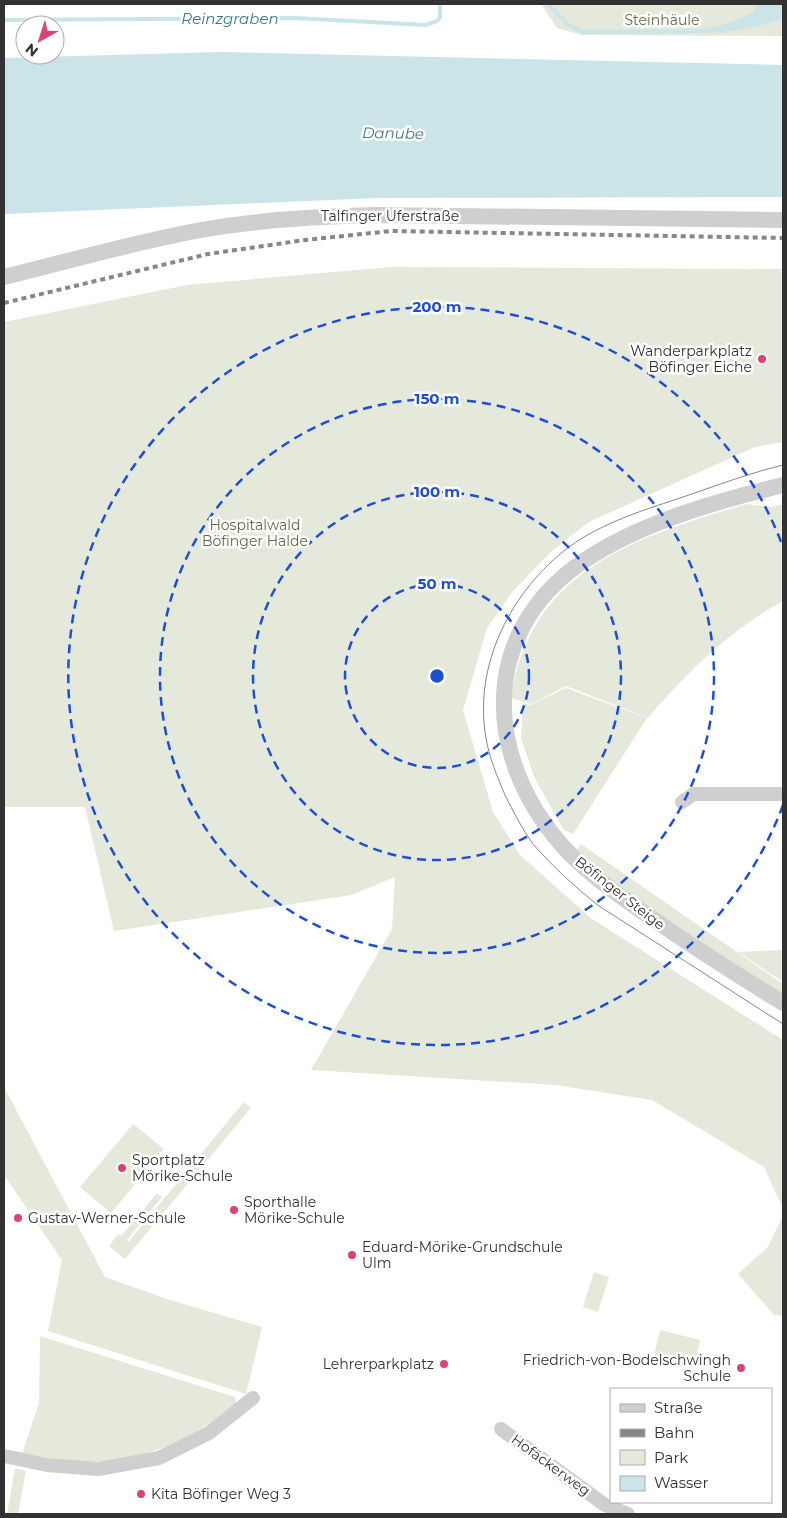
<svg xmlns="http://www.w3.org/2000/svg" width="787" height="1518" font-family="Montserrat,sans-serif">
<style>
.green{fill:#e5e9dc}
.water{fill:#cae4e8}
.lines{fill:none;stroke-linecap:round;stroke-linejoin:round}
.stream{stroke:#cae4e8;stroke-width:4}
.minor{stroke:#cfcfcf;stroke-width:14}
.tertiary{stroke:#cfcfcf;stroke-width:16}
.tram{stroke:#878787;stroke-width:1}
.rail{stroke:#878787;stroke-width:4;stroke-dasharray:5 4;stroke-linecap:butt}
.ring{fill:none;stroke:#1d4ed8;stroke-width:2.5;stroke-dasharray:9 6}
.poi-dot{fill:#db4375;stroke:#fff;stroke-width:2}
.labels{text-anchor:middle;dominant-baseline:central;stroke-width:5;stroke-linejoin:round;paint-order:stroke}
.park-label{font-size:14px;fill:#606c42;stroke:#fff}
.street-label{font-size:14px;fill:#323232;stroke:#fff}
.poi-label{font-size:14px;fill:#323232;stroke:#fff;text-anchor:start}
.water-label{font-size:15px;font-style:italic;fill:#3f7a84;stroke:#fff}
.centre{fill:#1d4ed8;stroke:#fff;stroke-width:2.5}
.ring-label{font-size:15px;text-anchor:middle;font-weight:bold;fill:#1d4ed8;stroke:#fff;stroke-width:5;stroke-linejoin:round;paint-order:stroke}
</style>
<rect width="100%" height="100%" fill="#fff"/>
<g class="green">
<path d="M541,4H783V36L581,35L557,28Z"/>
<path d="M391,267L783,269V442L755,447L589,522L553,550L512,592L487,628L463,710L493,812L520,855L592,919L783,1040V1209L764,1167L652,1100L555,1085L311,1070L392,929L395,877L351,895L114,931L85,807H4V322L187,285Z"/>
<path d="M746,504L772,507L783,504V601C730,630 687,672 648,718L566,686L531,704L511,698C530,569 637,537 746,504Z"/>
<path d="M566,688L647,718L573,834L564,830L535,779L521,738L523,703L530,705Z"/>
<path d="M581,844L783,984V996L718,955L612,882L577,849Z"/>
<path d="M783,950V982L738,952Z"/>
<path d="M4,1087L105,1277L170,1300L262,1327L246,1394L48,1331L62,1260L4,1175Z"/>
<path d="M244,1102L251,1108L125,1259L109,1246L118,1234L121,1236L157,1193L162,1197L127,1240L129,1241Z"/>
<path d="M133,1124L164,1149L111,1213L80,1187Z"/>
<path d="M783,1215V1316L774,1315L738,1274L768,1247Z"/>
<path d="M594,1272L609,1277L598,1312L583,1307Z"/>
<path d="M660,1330L700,1340L695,1364L654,1355Z"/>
<path d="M40,1336L235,1397L237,1404C187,1441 155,1458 90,1462C68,1463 44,1456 22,1454L39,1403Z"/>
<path d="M15,1468L26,1471L18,1514H7Z"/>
</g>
<g class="water">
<path d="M757,4H783V19L759,26L719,33L717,27L753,13Z"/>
<path d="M221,52L783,65V197L377,198L4,214V58Z"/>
</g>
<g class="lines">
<g class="stream">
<path d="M548,4L568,25L582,32L705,31L721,28"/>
<path d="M4,20L295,18L426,25L437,21L440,17V4"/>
</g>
<g class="minor">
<path d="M682,802L694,794H783"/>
<path d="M501,1429L605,1505L628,1514"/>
<path d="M4,1456L47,1465L98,1469L159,1458L209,1433L253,1398"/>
</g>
<g class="tertiary">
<path d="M4,277C69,261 135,242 201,230C259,220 317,216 376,215L783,220"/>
<path d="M783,485C715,502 641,522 582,562C474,637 486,766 569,853C594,878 624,899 653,919C695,948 739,976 783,1003"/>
</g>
<path class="tram" d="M783,465C750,473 718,485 686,496C647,509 603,522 569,547C512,590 473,664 486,738C489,757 497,776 505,795C513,811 522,829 533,844C553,867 575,887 599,906L783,1024"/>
<path class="rail" d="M4,303L208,254L305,240L391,231L783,238"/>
</g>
<g class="ring">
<circle cx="437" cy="676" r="92"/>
<circle cx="437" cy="676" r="184"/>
<circle cx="437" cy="676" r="277"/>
<path d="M783 805A369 369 0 1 1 783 547"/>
</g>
<g class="poi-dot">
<circle cx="762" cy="359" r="5"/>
<circle cx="122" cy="1168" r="5"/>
<circle cx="234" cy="1210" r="5"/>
<circle cx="18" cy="1218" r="5"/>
<circle cx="352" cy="1255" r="5"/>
<circle cx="444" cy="1364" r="5"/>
<circle cx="741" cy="1368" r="5"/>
<circle cx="141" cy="1494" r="5"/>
</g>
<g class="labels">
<g class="park-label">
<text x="662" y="20">Steinhäule</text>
<text x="255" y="525">Hospitalwald<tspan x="255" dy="16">Böfinger Halde</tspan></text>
</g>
<g class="street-label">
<text x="390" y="216">Talfinger Uferstraße</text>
<text transform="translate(620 893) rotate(38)">Böfinger Steige</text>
<text transform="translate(551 1465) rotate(36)">Hofäckerweg</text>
</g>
<g class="poi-label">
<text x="752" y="351" text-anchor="end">Wanderparkplatz<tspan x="752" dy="16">Böfinger Eiche</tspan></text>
<text x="132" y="1160">Sportplatz<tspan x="132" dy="16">Mörike-Schule</tspan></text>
<text x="244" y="1202">Sporthalle<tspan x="244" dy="16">Mörike-Schule</tspan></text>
<text x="28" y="1218">Gustav-Werner-Schule</text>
<text x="362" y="1247">Eduard-Mörike-Grundschule<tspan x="362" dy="16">Ulm</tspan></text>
<text x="731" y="1360" text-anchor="end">Friedrich-von-Bodelschwingh<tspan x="731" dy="16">Schule</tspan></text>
<text x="434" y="1364" text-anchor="end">Lehrerparkplatz</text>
<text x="151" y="1494">Kita Böfinger Weg 3</text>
</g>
<g class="water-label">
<text x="230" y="18">Reinzgraben</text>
<text transform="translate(393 133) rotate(1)">Danube</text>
</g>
</g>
<circle cx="437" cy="676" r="8" class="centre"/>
<g class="ring-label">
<text x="437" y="312">200 m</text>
<text x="437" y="404">150 m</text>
<text x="437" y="497">100 m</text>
<text x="437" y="589">50 m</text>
</g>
<rect width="787" height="1518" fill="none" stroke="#323232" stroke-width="10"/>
<rect x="610" y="1388" width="162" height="115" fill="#ffffff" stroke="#adadad"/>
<rect x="620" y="1404" width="25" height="8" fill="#cfcfcf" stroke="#adadad"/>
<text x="654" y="1413" font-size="15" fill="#323232">Straße</text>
<rect x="620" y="1429" width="25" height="8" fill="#878787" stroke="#adadad"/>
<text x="654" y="1438" font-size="15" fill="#323232">Bahn</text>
<rect x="620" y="1450" width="25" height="15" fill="#e5e9dc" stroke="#adadad"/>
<text x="654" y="1463" font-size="15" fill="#323232">Park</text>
<rect x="620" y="1476" width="25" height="15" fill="#cae4e8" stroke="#adadad"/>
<text x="654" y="1488" font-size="15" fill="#323232">Wasser</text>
<g transform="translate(40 40) rotate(219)"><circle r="24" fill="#ffffff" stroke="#adadad"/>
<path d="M0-4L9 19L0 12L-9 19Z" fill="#db4375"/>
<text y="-8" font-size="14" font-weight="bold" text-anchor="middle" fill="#323232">N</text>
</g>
</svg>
